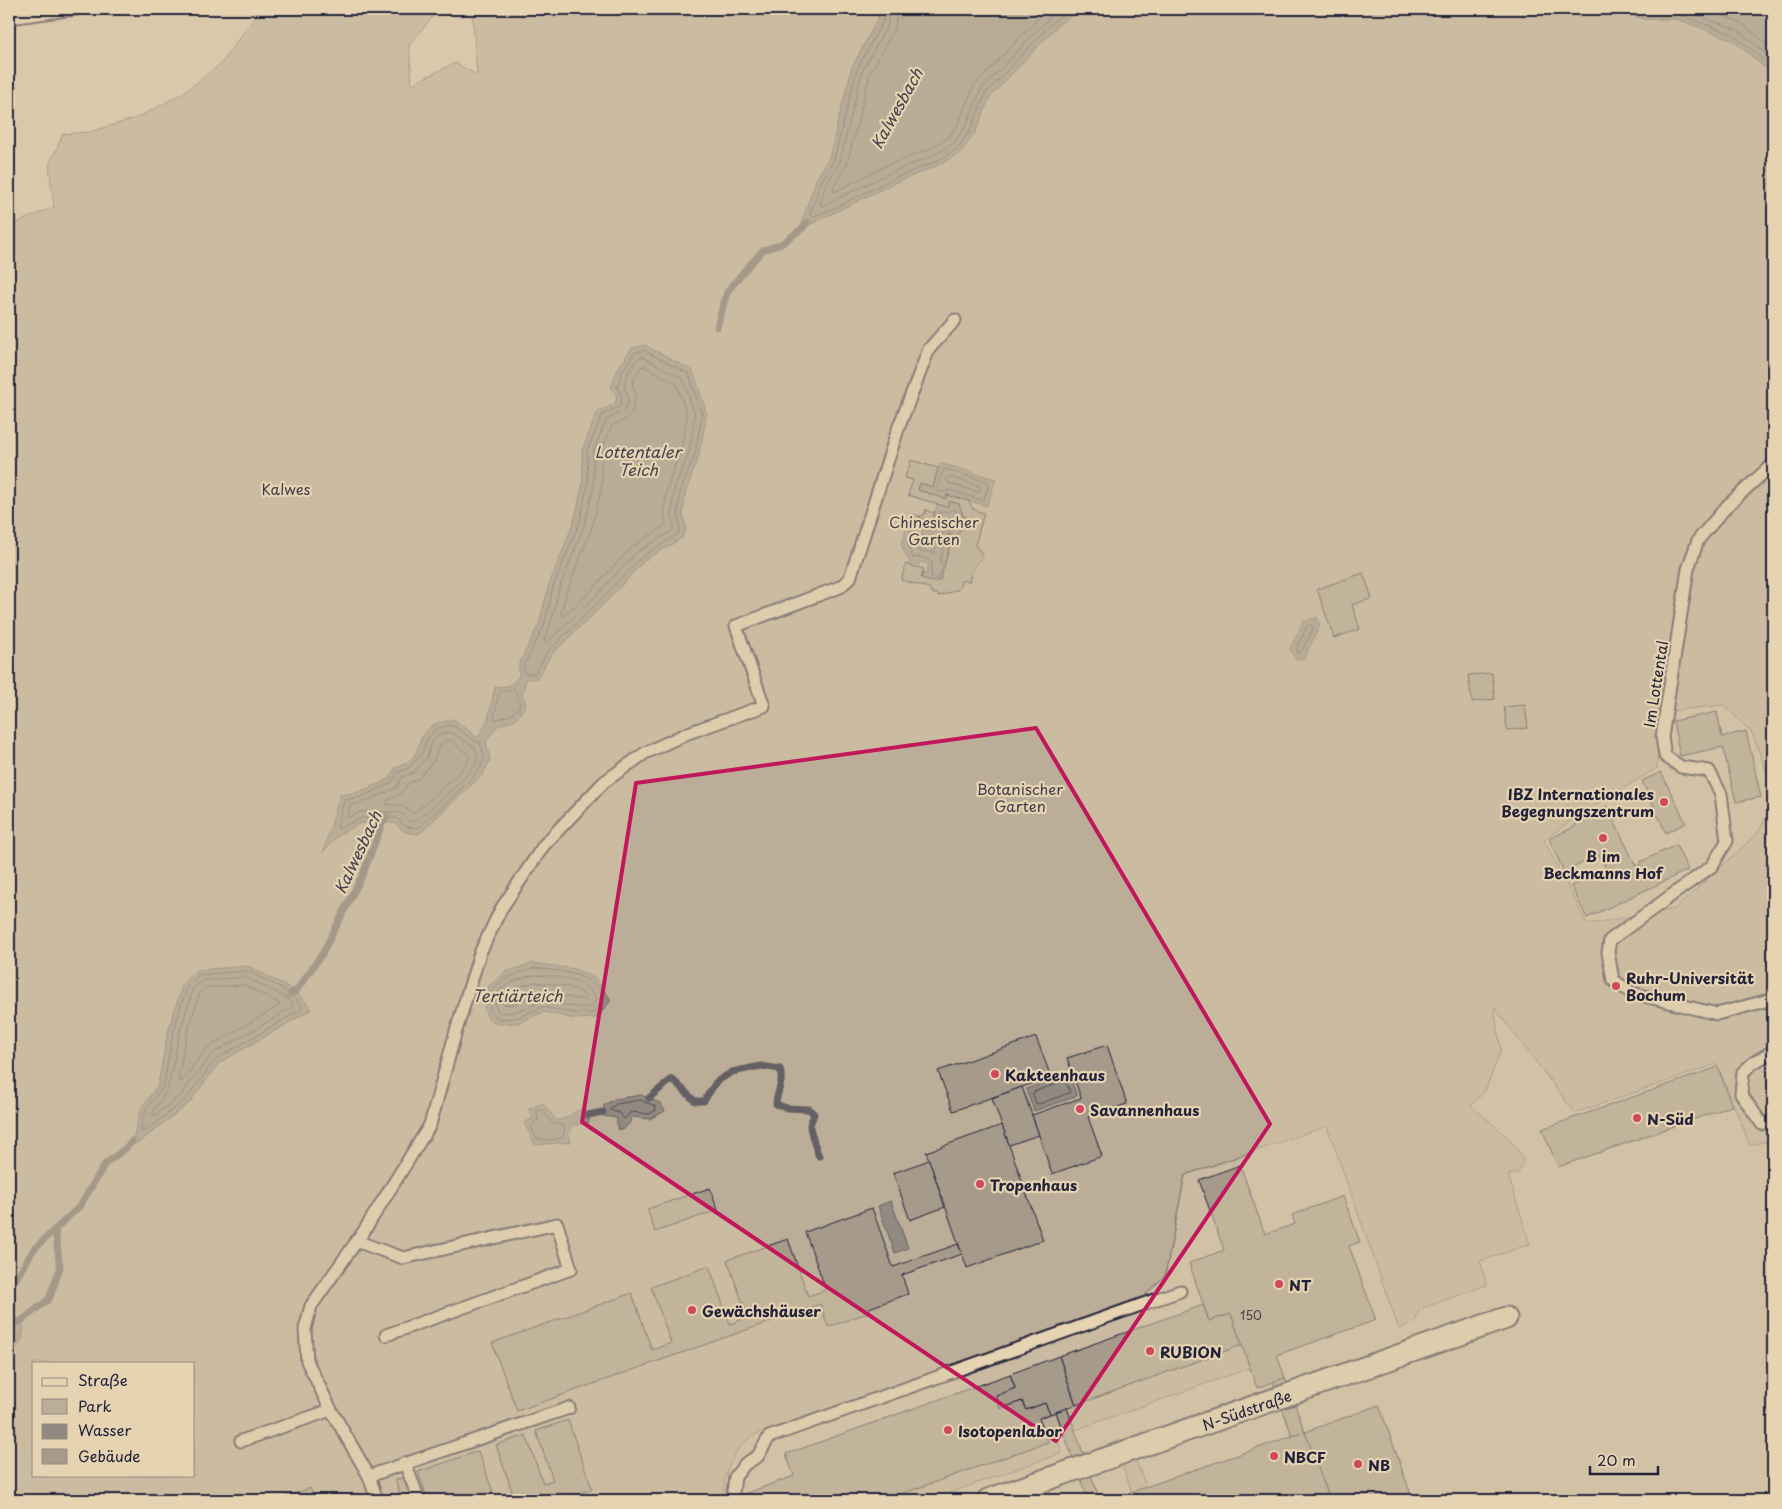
<svg xmlns="http://www.w3.org/2000/svg" width="1782" height="1509" font-family="'Playpen Sans',sans-serif">
<style>
.built{fill:#cabaa1}
.green{fill:#bbad97;stroke:#6e6869;fill-rule:evenodd}
.water{fill:#928980;stroke:#656064}
.lines{fill:none;stroke-linecap:round;stroke-linejoin:round}
.shore{stroke:#4f4b57;stroke-width:1}
.stream{stroke:#656064;stroke-width:7}
.building{fill:#a69a8b;stroke:#22223b}
.lane-casing{stroke:#22223b;stroke-width:15}
.street-casing{stroke:#22223b;stroke-width:25}
.lane{stroke:#e5d3b1;stroke-width:11}
.street{stroke:#e5d3b1;stroke-width:21}
.marked{fill:none;stroke:#c2185b;stroke-width:4;stroke-linejoin:round}
.poi-dot{fill:#d1495b;stroke:#e5d3b1;stroke-width:2}
.labels{text-anchor:middle;dominant-baseline:central;stroke-width:4.5;stroke-linejoin:round;paint-order:stroke}
.number-label{font-size:12px;fill:#43404f}
.park-label{font-size:15px;fill:#413e4d;stroke:#e5d3b1}
.street-label{font-size:15px;fill:#22223b;stroke:#e5d3b1}
.poi-label{font-size:15px;font-weight:bold;fill:#22223b;stroke:#e5d3b1;text-anchor:start}
.water-label{font-size:16px;font-style:italic;fill:#444150;stroke:#e5d3b1}
</style>
<rect width="100%" height="100%" fill="#d9c8aa"/>
<filter id="ink" filterUnits="userSpaceOnUse"><feTurbulence type="fractalNoise" baseFrequency=".02" numOctaves="2"/><feDisplacementMap in="SourceGraphic" scale="10" xChannelSelector="R" yChannelSelector="G"/><feConvolveMatrix kernelMatrix="1 2 1 2 8 2 1 2 1" color-interpolation-filters="sRGB"/></filter>
<g filter="url(#ink)">
<path class="built" d="M1773,475V1500H724L723,1494L726,1475L732,1458L741,1445L756,1434L1144,1296L1165,1276L1185,1175L1327,1126L1399,1328L1420,1309L1487,1285L1479,1261L1530,1244L1507,1175L1522,1157L1516,1147L1471,1106L1485,1091L1426,978Z"/>
<g class="green">
<path d="M260,9H439L409,45L412,84L455,63L477,75L472,9H878V19L852,67L829,158L816,180L803,228L894,183L937,166L975,133L990,97L1059,24L1081,9H1610L1644,19H1677L1733,40L1773,75V789L1752,733L1724,705L1659,712L1657,768L1582,813L1544,840L1587,924L1675,909L1758,833L1773,803V1140L1750,1145L1717,1064L1575,1113L1494,1007L1501,1050L1485,1091L1471,1106C1482,1115 1520,1145 1522,1158C1523,1163 1521,1168 1518,1173L1508,1175L1530,1244L1480,1261L1487,1285L1420,1309L1415,1322L1399,1329L1327,1126L1185,1175L1165,1276L1144,1296L756,1434C751,1438 744,1441 740,1447C729,1460 721,1482 724,1500H9V226L54,207L49,166L63,134L90,132L139,117L183,93L221,64ZM617,396L699,455L685,493L683,514L686,528L682,538L645,560L600,608L552,654L537,678L526,679L516,719L497,726L486,742L490,760L483,774L419,834L404,832L395,823H361L340,834V796L359,792L389,779L395,768C411,763 418,754 421,738L453,719L478,738L488,720L495,688L509,686L519,676V664L539,624L549,585L574,522L583,483L582,450L615,404ZM183,983L311,1010L219,1063L189,1103L141,1141L127,1147L134,1135L142,1107L158,1085L168,1032ZM34,1363H194V1475H34Z"/>
<path d="M1242,1345L1250,1368L1075,1430L1067,1408Z"/>
<path d="M1056,1412L1064,1435L1057,1438L1062,1453L929,1500H884L1047,1442L1039,1418Z"/>
<path d="M1136,1460L1146,1487L1132,1492L1122,1465Z"/>
</g>
<g class="water">
<path d="M878,9H1081L1059,24L990,97L975,133L961,152L937,166L894,183L803,228L802,221L816,180L829,158L852,67L878,19Z"/>
<path d="M1610,9H1773V75L1733,40L1677,19H1644Z"/>
<path d="M645,345L693,371L707,414L699,455L685,493L683,514L686,528L682,538L645,560L600,608L552,654L537,678L526,679L522,693L526,705L516,719L497,726L486,742L490,760L483,774L419,834L404,832L395,823H361L340,834L323,852L340,795L359,792L389,779L395,768C424,760 414,738 433,725C438,722 447,721 453,719L478,738L488,720L495,687L509,686L519,676V665L539,624L549,585L574,522L583,483L582,450L598,411L615,404L617,396L611,388L618,368L632,348Z"/>
<path d="M940,463L996,479L987,506L948,495L946,499L918,490L920,483L933,486Z"/>
<path d="M949,501L959,504L963,516L967,517L964,527L958,537L948,534L944,545L950,546L945,562L956,565L942,583L933,584L915,579L917,572L926,574L929,564L920,562L919,565L909,562L901,544L912,514L921,516L923,525H932L937,504L947,507Z"/>
<path d="M1317,617L1320,625L1304,659H1295L1290,649L1303,622Z"/>
<path d="M533,963L575,969L596,979L611,1000L597,1018L574,1019L544,1012L518,1023L498,1024L487,1017L483,1002L489,986L505,972Z"/>
<path d="M248,966L296,991L312,1009L219,1063L189,1103L141,1141L126,1148L134,1135L142,1107L158,1085L168,1032L183,983L196,970Z"/>
<path d="M1069,1074L1077,1096L1034,1111L1026,1089Z"/>
<path d="M641,1095L660,1103L665,1111L650,1119L632,1117L629,1124L623,1130L617,1129V1118L603,1116L604,1105L615,1099Z"/>
<path d="M543,1103L556,1120C569,1120 570,1112 582,1109L590,1119L587,1125L583,1123L574,1126L569,1133L571,1142L535,1145L524,1123L533,1118L529,1109Z"/>
<path d="M891,1201L908,1248L895,1253L878,1206Z"/>
<path d="M9,1313L15,1316L24,1327L22,1339L9,1360Z"/>
</g>
<g class="lines">
<g class="shore">
<path d="M883,9V21L857,69L834,159L821,182L810,214L811,217L835,208L892,179L935,162L957,149L970,131L986,93L1055,20L1072,9"/>
<path d="M889,9L888,24L862,71L840,161L826,185L820,203L822,206L890,173L932,156L953,144L965,128L981,90L1051,16L1061,9"/>
<path d="M897,9L895,27L870,74L847,164L833,188L834,192L886,166L929,149L948,138L958,124L974,86L1047,9"/>
<path d="M1625,9L1652,15L1662,13L1678,14L1734,35L1773,68"/>
<path d="M1681,9L1738,30L1773,60"/>
<path d="M1705,9L1742,23L1773,50"/>
<path d="M645,351L689,374L702,415L695,454L680,492L678,514L680,528L678,534L642,557L596,605L548,651L535,673L526,674L524,672V665L544,626L553,587L579,524L588,484L587,451L602,415L620,406L622,396L617,387L622,371L635,352Z"/>
<path d="M643,357L683,379L695,415L689,452L674,490L672,514L674,527L672,531L637,552L592,600L546,643L544,640L550,627L559,589L584,526L594,485L593,452L606,420C626,410 633,408 624,385C627,375 633,359 643,357Z"/>
<path d="M644,366L677,384L687,416L681,450L667,489L664,513L666,525L632,547L587,595L563,616L561,613L567,591L592,527L602,485L601,453L612,426L626,419L632,412L636,396L632,384L635,377L641,367Z"/>
<path d="M945,469L988,482L989,485L984,499L981,500L950,490L942,492L938,491L937,488L943,471Z"/>
<path d="M950,477L980,486V490L978,492L948,483L947,479Z"/>
<path d="M917,536L934,537L935,553L917,550L914,543Z"/>
<path d="M941,571L938,578H931L932,562L922,557L913,558L907,543L914,524H917L923,530H934L937,526L940,512H948L954,508L961,522L954,530H947L943,533L940,544L943,550L940,561L943,566"/>
<path d="M1310,625L1312,626L1313,629L1301,652L1298,653L1296,648L1307,627Z"/>
<path d="M514,689L516,691L520,705L513,714L495,720L494,718L499,693Z"/>
<path d="M452,725L475,741L480,743C482,747 484,753 484,758C484,773 431,816 418,828L407,827L396,818H361L339,829L337,828L344,800L361,797L391,783L398,772L409,768L422,753L426,740L436,729Z"/>
<path d="M451,732L475,748C476,752 478,756 477,760C474,774 428,810 416,821H409L402,814L396,812H360L349,817L347,816L350,805L364,802L396,788L402,777L413,773L427,757L431,744L439,735Z"/>
<path d="M450,740L468,754L470,757C465,771 427,802 414,813L401,806L387,804V800L400,794L408,784L419,778L434,760L439,747L444,741Z"/>
<path d="M534,968C558,971 597,972 604,1001L593,1013H574L543,1007L516,1018L499,1019L492,1014C480,984 512,975 534,968Z"/>
<path d="M247,971C262,979 299,992 302,1009L216,1059L185,1100L145,1131H142L141,1129L146,1109L163,1087L173,1034L187,986L199,975Z"/>
<path d="M535,975C556,977 589,977 596,1000L590,1007H575L543,1001L515,1012L501,1013L497,1010C489,987 518,979 535,975Z"/>
<path d="M245,977L289,999L293,1004V1007L212,1054L181,1095L156,1115H153V1111L168,1089L179,1035L193,989L202,981Z"/>
<path d="M535,982C548,984 580,985 586,998L584,999C569,1000 555,991 540,993C527,996 516,1008 503,1004C505,989 523,986 535,982Z"/>
<path d="M244,985L279,1003V1006L207,1048L182,1081H179L178,1079L186,1037L200,993L205,988Z"/>
<path d="M1065,1081L1070,1091L1069,1093L1039,1104L1036,1103L1033,1094L1034,1092Z"/>
<path d="M640,1100L655,1106L656,1110L649,1114L631,1112L624,1119L619,1113L610,1110V1108L617,1104Z"/>
<path d="M542,1110L553,1124L565,1126L563,1138L551,1140L537,1139L531,1126L538,1120L537,1111Z"/>
</g>
<g class="stream">
<path d="M717,327L727,292L745,270L763,250L781,244L803,228L807,222"/>
<path d="M290,994L296,991L322,954L363,874L382,824L387,817"/>
<path d="M649,1098L672,1079L695,1101H704L716,1082L732,1072L761,1066L780,1069C784,1084 777,1090 776,1104L786,1108L809,1109L814,1114C813,1118 810,1123 810,1126C810,1130 817,1153 819,1156"/>
<path d="M588,1115L603,1112"/>
<path d="M12,1285L34,1249L80,1206L105,1164L126,1148L132,1141"/>
<path d="M9,1323L20,1322L49,1299L60,1268L55,1229"/>
</g>
</g>
<g class="building">
<path d="M911,460L938,468L933,487L920,483L918,490L946,499L947,495L969,501L973,509L984,513L975,545L983,555L972,571L969,582L962,580L959,589L940,596L932,593L929,588L901,580L906,564L924,569L921,578L933,582L940,580L950,546L944,545L948,534L955,536L964,527L967,517L963,516L959,504L949,501L947,507L908,495L913,480L905,478Z"/>
<path d="M926,509L930,512H935L933,517L936,522L930,521L926,525L925,520L919,517L925,514Z"/>
<path d="M1363,573L1372,598L1352,605L1360,629L1334,638L1317,589Z"/>
<path d="M1492,673L1495,699L1472,702L1468,675Z"/>
<path d="M1525,705L1528,728L1507,730L1504,707Z"/>
<path d="M1717,712L1722,737L1746,731L1761,797L1736,802L1723,747L1680,756L1673,721Z"/>
<path d="M1661,772L1686,823L1666,833L1642,781Z"/>
<path d="M1607,806L1636,866L1641,864L1640,862L1676,845L1688,870L1587,918L1571,886L1601,871L1602,873L1607,870L1599,855L1564,872L1549,839L1576,826L1575,822Z"/>
<path d="M1036,1037L1051,1077L953,1111L938,1071Z"/>
<path d="M1107,1045L1127,1104L1088,1117L1102,1156L1052,1174L1032,1115L1081,1098L1067,1058Z"/>
<path d="M1718,1067L1732,1106L1558,1167L1542,1129Z"/>
<path d="M1022,1087L1039,1135L1009,1145L992,1098Z"/>
<path d="M1002,1125L1043,1240L967,1268L926,1152Z"/>
<path d="M929,1160L945,1207L910,1220L893,1173Z"/>
<path d="M1240,1165L1265,1234L1295,1224L1292,1215L1343,1196L1360,1242L1349,1246L1376,1320L1277,1355L1285,1378L1257,1388L1231,1314L1209,1321L1189,1263L1224,1250L1199,1180Z"/>
<path d="M710,1188L718,1210L655,1232L647,1209Z"/>
<path d="M872,1208L893,1267L958,1244L962,1254L902,1275L908,1294L869,1308L870,1312L828,1327L820,1304L517,1411L492,1343L632,1293L652,1350L671,1343L651,1287L709,1266L730,1324L748,1317L727,1260L788,1239L808,1296L826,1290L805,1232Z"/>
<path d="M1203,1305L1209,1321L1231,1314L1242,1345L1076,1405L1059,1356Z"/>
<path d="M1059,1356L1076,1405L1050,1414L1045,1403L1026,1410L1022,1401L1000,1409L996,1396L1015,1388L1010,1374Z"/>
<path d="M1010,1374L1015,1388L996,1396L1000,1409L1022,1401L1026,1410L1045,1403L1050,1414L1039,1418L1048,1442L884,1500H743L741,1495L794,1476L786,1454Z"/>
<path d="M1285,1378L1305,1432L1292,1436L1273,1382Z"/>
<path d="M1379,1405L1413,1500H1330L1305,1432Z"/>
<path d="M1067,1408L1100,1500H1088L1056,1412Z"/>
<path d="M568,1420L592,1489L559,1500H515L496,1445L526,1435L543,1483L553,1480L536,1431Z"/>
<path d="M1305,1432L1330,1500H1108L1292,1436Z"/>
<path d="M478,1451L496,1500H428L418,1472Z"/>
<path d="M406,1476L414,1500H402L395,1480Z"/>
<path d="M310,1488L315,1500H276Z"/>
</g>
<g class="lines">
<g class="lane-casing">
<g id="lane">
<path d="M9,18L75,9"/>
<path d="M1773,464L1727,506L1698,540L1688,569L1662,737L1665,756L1681,767L1709,771L1721,794L1727,841L1712,866L1610,940L1608,952L1613,980L1632,993L1717,1014L1769,1000L1773,1001"/>
<path d="M1773,1051L1753,1063L1743,1072L1741,1094L1762,1124L1773,1121"/>
<path d="M356,1241L403,1258L557,1224L571,1269L386,1335"/>
<path d="M241,1441L331,1410"/>
<path d="M405,1463L419,1500"/>
<path d="M369,1476L569,1408"/>
<path d="M377,1500L369,1476L331,1410L307,1361L305,1329L311,1306L364,1231L430,1125L456,1031L480,953L501,909L544,845L604,782L645,753L688,733L764,706L736,626L840,587L850,578L898,429L929,349L955,320"/>
<path d="M732,1500L735,1477L745,1464L758,1456L769,1437L1180,1291"/>
</g>
</g>
<g class="street-casing">
<g id="street">
<path id="s1" d="M988,1500L1506,1318"/>
</g>
</g>
<use href="#lane" class="lane"/>
<use href="#street" class="street"/>
</g>
</g>
<path d="M0 0H1782V1509H0ZM1036,728L1270,1124L1056,1441L582,1122L636,783Z" fill="#d9c8aa" fill-opacity=".55" fill-rule="evenodd"/>
<path class="marked" d="M1036,728L1270,1124L1056,1441L582,1122L636,783Z"/>
<g class="poi-dot">
<circle cx="1664" cy="802" r="5"/>
<circle cx="1603" cy="838" r="5"/>
<circle cx="1616" cy="986" r="5"/>
<circle cx="995" cy="1074" r="5"/>
<circle cx="1080" cy="1109" r="5"/>
<circle cx="1637" cy="1118" r="5"/>
<circle cx="980" cy="1184" r="5"/>
<circle cx="1279" cy="1284" r="5"/>
<circle cx="692" cy="1310" r="5"/>
<circle cx="1150" cy="1351" r="5"/>
<circle cx="948" cy="1430" r="5"/>
<circle cx="1274" cy="1456" r="5"/>
<circle cx="1358" cy="1464" r="5"/>
</g>
<g class="labels">
<g class="number-label">
<text x="1251" y="1315">150</text>
</g>
<g class="park-label">
<text x="286" y="488">Kalwes</text>
<text x="934" y="521">Chinesischer<tspan x="934" dy="17">Garten</tspan></text>
<text x="1020" y="788">Botanischer<tspan x="1020" dy="17">Garten</tspan></text>
</g>
<g class="street-label">
<text transform="translate(1655 684) rotate(-81)">Im Lottental</text>
<text stroke="none"><textPath href="#s1" startOffset="274">N-Südstraße</textPath></text>
</g>
<g class="poi-label">
<text x="1654" y="793" text-anchor="end">IBZ Internationales<tspan x="1654" dy="17">Begegnungszentrum</tspan></text>
<text x="1603" y="855" text-anchor="middle">B im<tspan x="1603" dy="17">Beckmanns Hof</tspan></text>
<text x="1626" y="977">Ruhr-Universität<tspan x="1626" dy="17">Bochum</tspan></text>
<text x="1005" y="1074">Kakteenhaus</text>
<text x="1090" y="1109">Savannenhaus</text>
<text x="1647" y="1118">N-Süd</text>
<text x="990" y="1184">Tropenhaus</text>
<text x="1289" y="1284">NT</text>
<text x="702" y="1310">Gewächshäuser</text>
<text x="1160" y="1351">RUBION</text>
<text x="958" y="1430">Isotopenlabor</text>
<text x="1284" y="1456">NBCF</text>
<text x="1368" y="1464">NB</text>
</g>
<g class="water-label">
<text transform="translate(896 108) rotate(-61)">Kalwesbach</text>
<text x="638" y="451">Lottentaler<tspan x="638" dy="18">Teich</tspan></text>
<text transform="translate(357 852) rotate(-65)">Kalwesbach</text>
<text x="517" y="995">Tertiärteich</text>
</g>
</g>
<rect width="1782" height="1509" fill="none" stroke="#e5d3b1" stroke-width="30"/>
<rect x="15" y="15" width="1752" height="1479" fill="none" stroke="#22223b" stroke-width="2" filter="url(#ink)"/>
<rect x="32" y="1362" width="162" height="115" fill="#e5d3b1" stroke="#978c82"/>
<rect x="42" y="1378" width="25" height="8" fill="#e5d3b1" stroke="#978c82"/>
<text x="78" y="1386" font-size="15" fill="#22223b">Straße</text>
<rect x="42" y="1399" width="25" height="15" fill="#bbad97" stroke="#978c82"/>
<text x="78" y="1412" font-size="15" fill="#22223b">Park</text>
<rect x="42" y="1424" width="25" height="15" fill="#928980" stroke="#978c82"/>
<text x="78" y="1436" font-size="15" fill="#22223b">Wasser</text>
<rect x="42" y="1449" width="25" height="15" fill="#a69a8b" stroke="#978c82"/>
<text x="78" y="1462" font-size="15" fill="#22223b">Gebäude</text>
<path d="M1590 1466v8h68v-8" fill="none" stroke="#22223b" stroke-width="2.5"/>
<text x="1597" y="1466" font-size="15" fill="#22223b" stroke="#e5d3b1" stroke-width="4" paint-order="stroke">20 m</text>
</svg>
